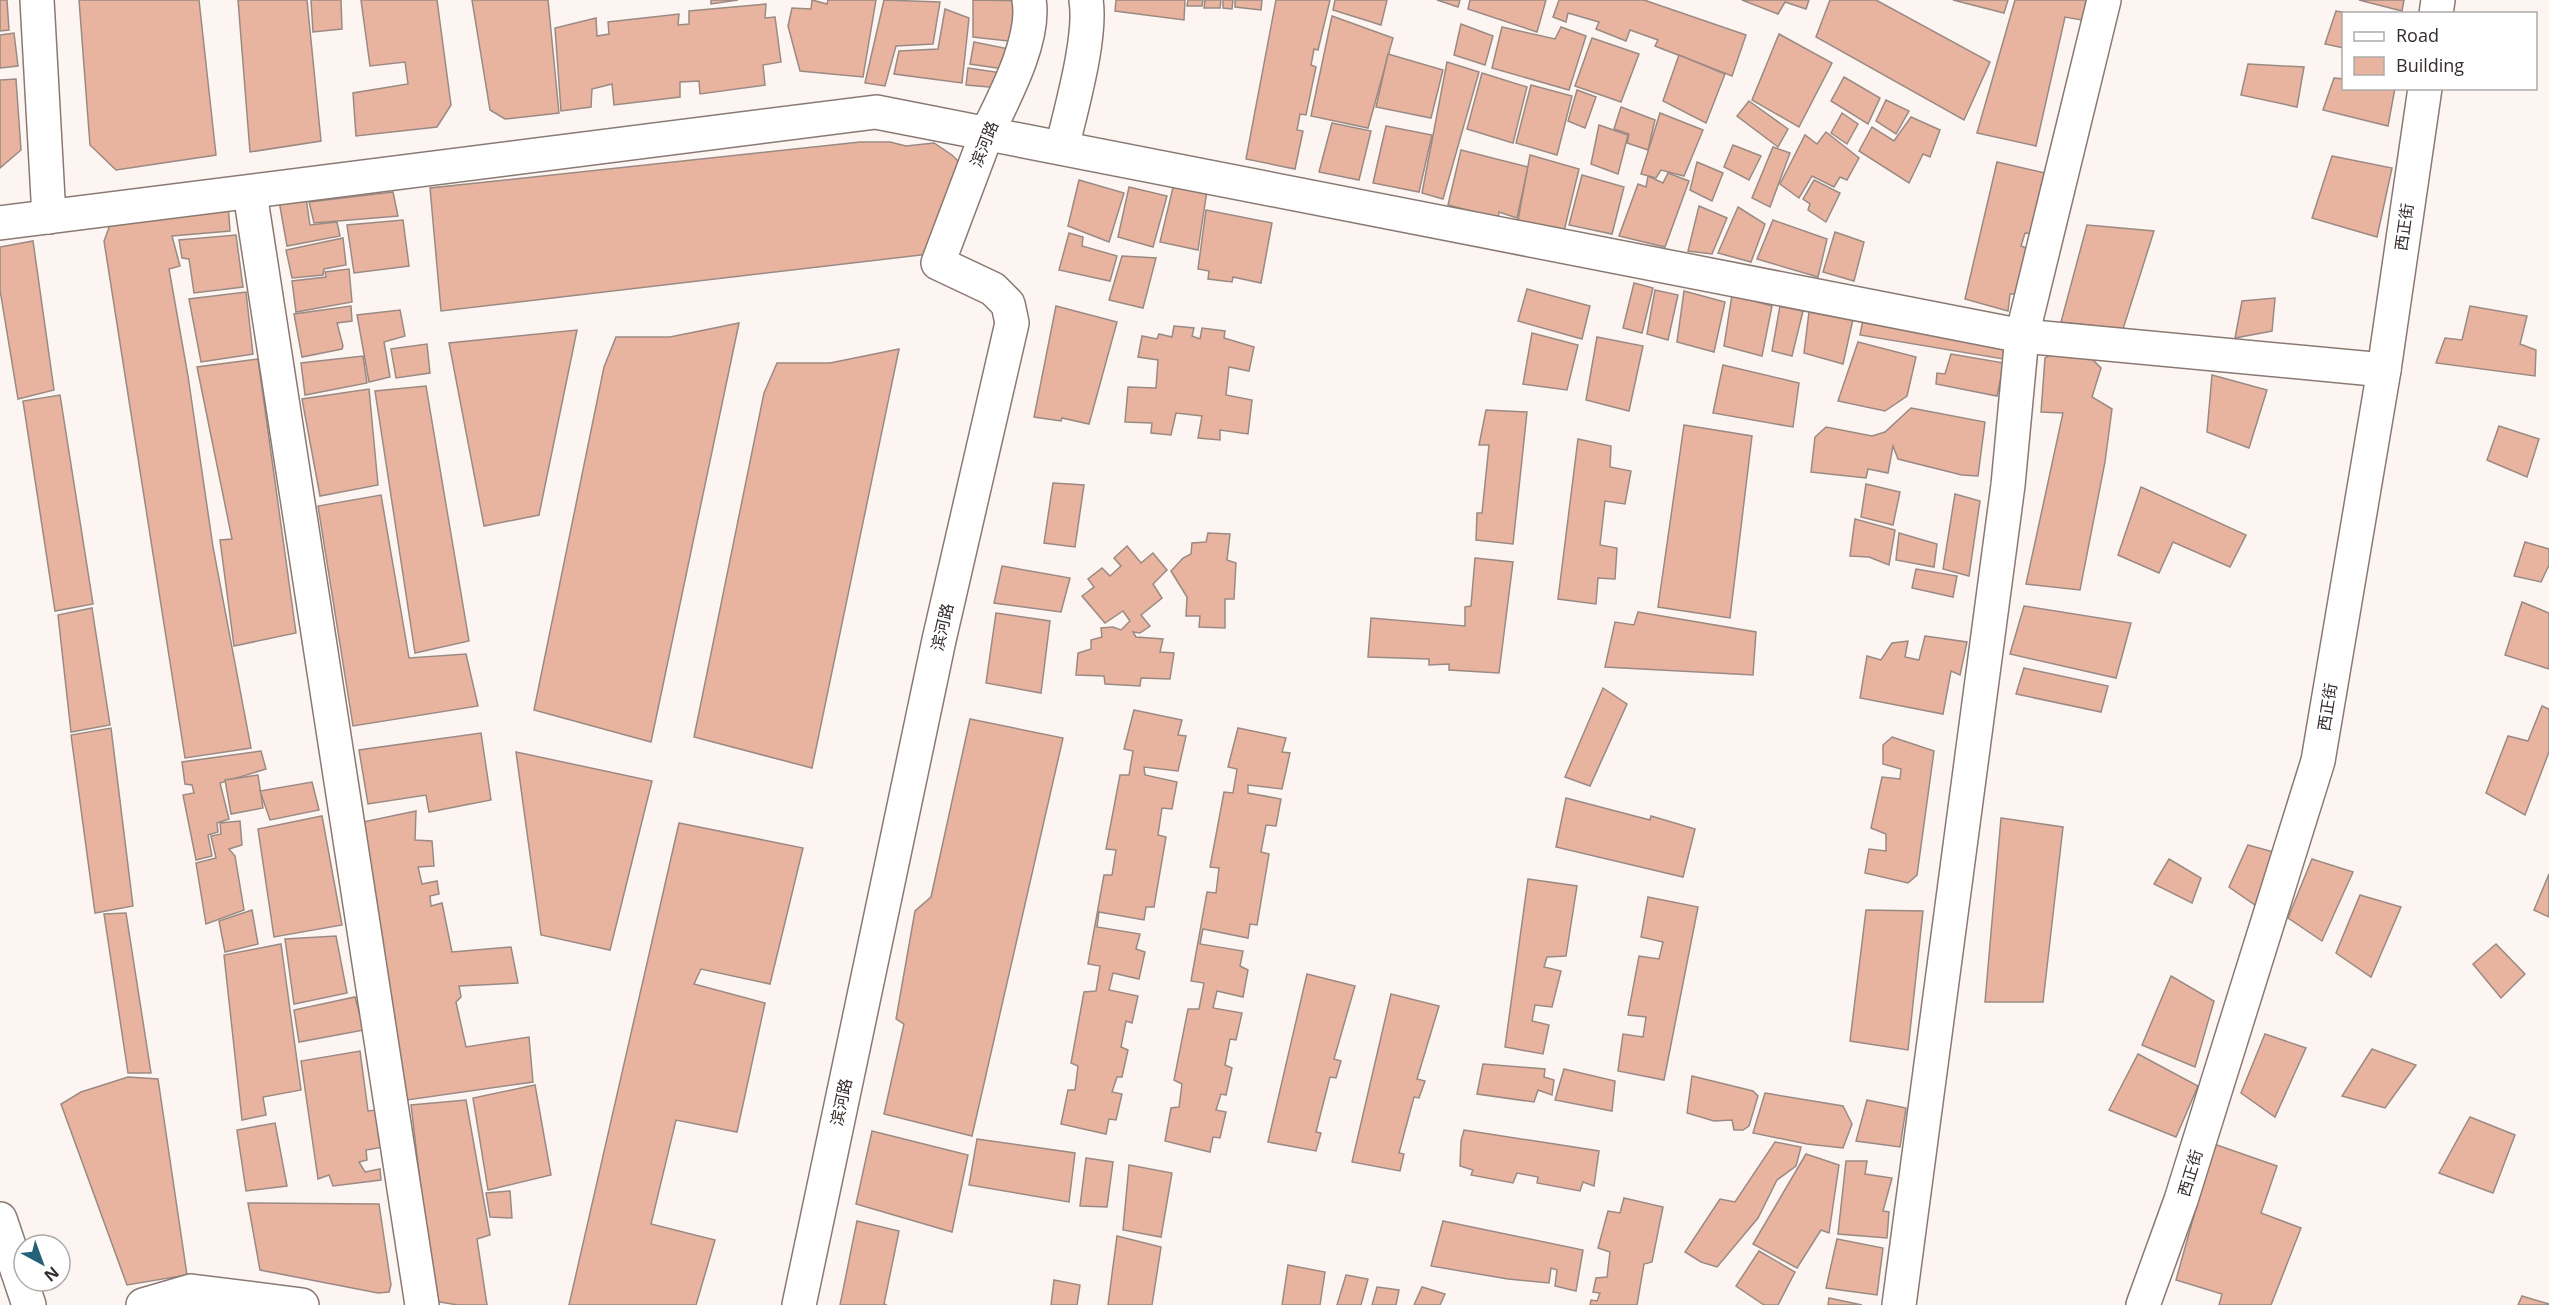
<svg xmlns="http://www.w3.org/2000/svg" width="2549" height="1305" font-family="'Open Sans','Noto Sans SC',sans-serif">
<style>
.building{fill:#e8b49f;stroke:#9b8a83;stroke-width:1.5}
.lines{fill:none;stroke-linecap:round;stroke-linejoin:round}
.street-casing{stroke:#8a7972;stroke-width:36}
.secondary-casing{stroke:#8a7972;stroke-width:36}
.highway-casing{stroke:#8a7972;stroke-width:36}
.street{stroke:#fff;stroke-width:33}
.secondary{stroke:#fff;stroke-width:33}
.highway{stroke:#fff;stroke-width:33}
.labels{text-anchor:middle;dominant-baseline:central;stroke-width:4.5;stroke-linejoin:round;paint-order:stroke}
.street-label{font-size:16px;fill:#332c2a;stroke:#fff}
</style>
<rect width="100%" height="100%" fill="#fdf5f2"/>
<g class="building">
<path d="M0,0H7L9,30L0,31Z"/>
<path d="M79,0H199L216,155L116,170L90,145Z"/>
<path d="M238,0H307L321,141L250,152Z"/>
<path d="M311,0H341L342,29L313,32Z"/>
<path d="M361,0H437L451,105L437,127L356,136L353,93L408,84L405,62L370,66Z"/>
<path d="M472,0H548L559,113L505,119L490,110Z"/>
<path d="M711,0H738L711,4Z"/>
<path d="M812,0L827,4L828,0H876L863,77L800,71L788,26L792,8L811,9Z"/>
<path d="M884,0L940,2L933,44L896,46L885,86L865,83Z"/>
<path d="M973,0L1025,1L1017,42L973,37Z"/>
<path d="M1116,0H1185L1184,20L1115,11Z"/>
<path d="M1188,0H1203L1202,6H1187Z"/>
<path d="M1205,0H1221L1220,8H1204Z"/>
<path d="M1223,0H1233L1232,9L1223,8Z"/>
<path d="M1235,0H1262L1261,10L1235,7Z"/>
<path d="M1276,0H1330L1318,50L1314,49L1311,65L1316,67L1306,115L1300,114L1297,130L1303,131L1295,169L1246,159Z"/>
<path d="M1335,0H1387L1381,25L1333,10Z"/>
<path d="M1437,0H1460L1458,7Z"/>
<path d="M1470,0H1546L1537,32L1468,9Z"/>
<path d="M1559,0H1644L1746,35L1732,76L1655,46L1658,40L1630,30L1626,41L1596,29L1599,22L1568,13L1566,22L1553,17Z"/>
<path d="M1742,0H1809L1806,9L1785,2L1778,14Z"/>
<path d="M1830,0H1876L1990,62L1964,120L1816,37Z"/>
<path d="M1953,0H2008L2004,13Z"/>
<path d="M2015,0H2091L2087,21L2065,17L2036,146L1977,133Z"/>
<path d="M2359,0H2404L2402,11Z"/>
<path d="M766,4L765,18L775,17L781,62L763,65L765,85L700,94L699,81L680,82V97L614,105L612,84L592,89L591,107L561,111L555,28L596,18L597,36L609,34L608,22L679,14L678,25L689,24V11Z"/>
<path d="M945,9L969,18L962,83L894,74L899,51L938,49Z"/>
<path d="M2336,11L2351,14H2344V48L2325,44Z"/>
<path d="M1332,16L1393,38L1368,128L1311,116Z"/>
<path d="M1461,24L1493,36L1485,65L1454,55Z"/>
<path d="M1502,27L1555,39L1561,27L1586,36L1569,90L1492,68Z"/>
<path d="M14,33L18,66L0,68V35Z"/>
<path d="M1779,34L1832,63L1799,127L1752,100Z"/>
<path d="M1592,38L1639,54L1621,102L1575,86Z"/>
<path d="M974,42L1014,50L1010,70L970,64Z"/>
<path d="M1388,54L1443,70L1431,118L1376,107Z"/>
<path d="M1679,55L1725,74L1706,123L1663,101Z"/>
<path d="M1447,62L1479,72L1443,199L1422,193Z"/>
<path d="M2248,64L2304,67L2297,107L2241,95Z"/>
<path d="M968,68L1009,74L1001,88L966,85Z"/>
<path d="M1482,73L1527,87L1513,143L1467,129Z"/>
<path d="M1844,77L1880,98L1868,124L1831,101Z"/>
<path d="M2334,78L2344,79V88H2395L2388,126L2323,110Z"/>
<path d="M16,79L21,150L0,168V80Z"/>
<path d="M1531,85L1572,96L1557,155L1516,143Z"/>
<path d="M1577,90L1596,97L1585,128L1568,121Z"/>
<path d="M1886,100L1909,111L1896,134L1876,121Z"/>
<path d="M1749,101L1788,129L1778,147L1737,116Z"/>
<path d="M1621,107L1655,120L1648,150L1627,143L1629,134L1614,129Z"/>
<path d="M1660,113L1703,130L1684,176L1661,170L1656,178L1641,174Z"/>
<path d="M1842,113L1858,124L1847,144L1831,133Z"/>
<path d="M1911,117L1940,130L1930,157L1923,154L1909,183L1859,151L1872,127L1894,141Z"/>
<path d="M1332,123L1371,131L1359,180L1319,172Z"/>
<path d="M1599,125L1628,135L1618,174L1591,164Z"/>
<path d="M1386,126L1432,135L1419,192L1373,183Z"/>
<path d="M1826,132L1859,158L1847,180L1840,177L1834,187L1812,176L1799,198L1780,184L1805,135L1817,144Z"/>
<path d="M860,142H890L906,146L934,143L952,155L970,173L938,253L441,311L430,188Z"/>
<path d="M1733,145L1761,156L1749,180L1724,167Z"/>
<path d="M1773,147L1790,153L1770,207L1752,198Z"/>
<path d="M1461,150L1528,167L1517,218L1499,212L1498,218L1448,205Z"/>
<path d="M1530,155L1579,169L1564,231L1518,220Z"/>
<path d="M2332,156L2392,168L2377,237L2312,218Z"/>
<path d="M1697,162L1723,173L1712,201L1690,190Z"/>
<path d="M1997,162L2045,173L2041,185L2049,189L2036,234L2025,233L2021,246L2031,250L2018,294H2010L2008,311L1965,299Z"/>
<path d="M1668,173L1689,181L1665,247L1619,236L1638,184L1646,187L1648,176L1663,183Z"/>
<path d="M1582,175L1624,187L1612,234L1569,225Z"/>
<path d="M1175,179L1208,184L1198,250L1160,242Z"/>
<path d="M1079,180L1124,193L1109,242L1068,226Z"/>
<path d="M1814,180L1840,193L1826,222L1808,210L1810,204L1803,199Z"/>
<path d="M1129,187L1167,196L1153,247L1118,237Z"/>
<path d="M393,192L398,216L314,223L309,202Z"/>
<path d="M306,198L310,225L337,222L340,236L287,246L279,201Z"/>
<path d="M228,204L230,231L172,236L180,266L169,269L188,376L213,547L251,748L185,758L104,241L110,225Z"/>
<path d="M1699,206L1727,218L1712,254L1688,251Z"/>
<path d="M1738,207L1765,224L1751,262L1718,253Z"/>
<path d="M1206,210L1272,223L1261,283L1233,277L1232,282L1208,279L1209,271L1198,269Z"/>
<path d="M403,220L409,266L354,273L347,225Z"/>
<path d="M1773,220L1827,239L1818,277L1757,259Z"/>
<path d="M2087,225L2154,231L2123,329L2061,322Z"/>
<path d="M1835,232L1864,242L1854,281L1823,272Z"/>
<path d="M1069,233L1083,237L1082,246L1117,256L1110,281L1059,270Z"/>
<path d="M236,235L243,287L194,293L189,259L182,258L179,240Z"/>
<path d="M343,238L346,265L324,269L323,275L292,278L286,250Z"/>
<path d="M33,241L54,390L18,399L0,290V247Z"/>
<path d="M1122,256L1156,258L1143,308L1109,300Z"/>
<path d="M349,269L352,302L296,312L292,281L326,277L325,272Z"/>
<path d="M1634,283L1653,288L1642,333L1623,328Z"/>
<path d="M1527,289L1590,306L1582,339L1518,321Z"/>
<path d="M1655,290L1678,295L1668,340L1647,334Z"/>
<path d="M1684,291L1725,302L1714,352L1677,342Z"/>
<path d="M246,292L253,354L201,362L189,299Z"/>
<path d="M1732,295L1772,306L1762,356L1724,346Z"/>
<path d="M2275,298L2272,331L2235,338L2242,301Z"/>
<path d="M351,306L352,321L337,323L343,346L342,349L302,357L294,314Z"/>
<path d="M1056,306L1117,322L1089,424L1062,418L1061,421L1034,417Z"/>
<path d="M1780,306L1803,311L1792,356L1772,351Z"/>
<path d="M2470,306L2527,316L2520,344L2536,350L2535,376L2436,363L2445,338L2462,340Z"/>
<path d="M400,310L405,336L384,342L390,377L369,382L357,315Z"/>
<path d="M1865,310L2007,341L2003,359L1860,335Z"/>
<path d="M1809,312L1853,319L1843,364L1804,353Z"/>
<path d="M739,323L651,742L534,710L604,367L616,337H670Z"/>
<path d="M1174,326L1194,328L1192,336L1200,339L1202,328L1225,331L1224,338L1254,347L1249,371L1229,367L1226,395L1252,400L1248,434L1220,430V440L1198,438L1202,416L1176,413L1171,435L1151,433L1152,423L1125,422L1128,387L1156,388L1158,360L1138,357L1142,336L1157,339L1159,334L1172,337Z"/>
<path d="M577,330L539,515L484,526L449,343Z"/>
<path d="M1532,333L1578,345L1567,390L1523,384Z"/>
<path d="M1597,337L1643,346L1629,411L1586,400Z"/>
<path d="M1858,342L1916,357L1907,396L1885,411L1838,401Z"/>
<path d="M427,344L430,373L396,378L391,349Z"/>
<path d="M899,349L812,768L694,737L764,393L777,363H830Z"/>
<path d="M2060,349L2092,359L2101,368L2092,397L2112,409L2105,462L2080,590L2026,584L2063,413L2041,412L2045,358Z"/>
<path d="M1951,354L2004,363L1997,396L1936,384L1937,373L1945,374Z"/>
<path d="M363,356L367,383L305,395L301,363Z"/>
<path d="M258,359L296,633L234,646L220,540L232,539L197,367Z"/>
<path d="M1723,365L1799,383L1793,427L1713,413Z"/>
<path d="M2212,375L2267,390L2249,448L2207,432Z"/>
<path d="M426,386L469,641L415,653L375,391Z"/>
<path d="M369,389L378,485L320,496L302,399Z"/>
<path d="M60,395L93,604L55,611L23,401Z"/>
<path d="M1911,408L1985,422L1978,476L1962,475L1898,459L1893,446L1888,473L1868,469L1866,478L1811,472L1815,437L1826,427L1872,436L1885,432Z"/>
<path d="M1486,410L1527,412L1513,544L1476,540L1477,513H1482L1489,445H1479Z"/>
<path d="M1684,425L1752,436L1730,618L1658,607Z"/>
<path d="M2499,426L2539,439L2527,477L2487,460Z"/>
<path d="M1578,439L1611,446L1610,467L1631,471L1625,504L1605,501L1600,545L1617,548L1615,579L1598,578L1596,604L1558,599Z"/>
<path d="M1053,483L1084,485L1075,547L1044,543Z"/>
<path d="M1866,484L1900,492L1893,525L1861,517Z"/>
<path d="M2141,487L2246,535L2230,567L2173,542L2159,573L2118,555Z"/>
<path d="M1955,494L1980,501L1969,576L1943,569Z"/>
<path d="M381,495L409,658L466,654L478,706L353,726L318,506Z"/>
<path d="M1855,519L1895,530L1889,565L1869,557L1850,556Z"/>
<path d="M1208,533L1230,534L1227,560L1236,563L1234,599H1225V628L1199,627L1200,616H1186L1187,597L1171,571L1183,558L1191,554L1192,543L1206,542Z"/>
<path d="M1899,533L1937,544L1934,567L1896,560Z"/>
<path d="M2525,542L2549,549V565L2541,582L2514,576Z"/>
<path d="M1127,546L1141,563L1153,553L1167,570L1153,584L1162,598L1141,615L1150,626L1140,633L1133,632L1136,637L1163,639L1160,652L1174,653L1170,679L1141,678L1140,686L1105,684L1104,676L1076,675L1078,653L1091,649V640L1102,637L1101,628L1113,627L1121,630L1130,621L1123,611L1105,623L1082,596L1094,587L1088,579L1102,568L1110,576L1121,566L1114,558Z"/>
<path d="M1475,558L1513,562L1499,673L1449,670V664L1429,665V659L1368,657L1371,618L1465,626V607L1471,606Z"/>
<path d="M1002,566L1070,578L1061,612L994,603Z"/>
<path d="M1916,569L1957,576L1953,597L1912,588Z"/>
<path d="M2522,602L2549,613V669L2505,655Z"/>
<path d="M2024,606L2131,623L2116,678L2010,654Z"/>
<path d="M92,608L110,725L71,732L58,615Z"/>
<path d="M1638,612L1756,632L1753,675L1605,667L1615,622L1634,625Z"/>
<path d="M996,613L1050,621L1041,693L986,683Z"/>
<path d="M1925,636L1967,642L1960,675L1951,671L1943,714L1860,698L1867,656L1881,660L1892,643L1908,641L1905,657L1919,660Z"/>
<path d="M2024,668L2108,686L2101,712L2016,694Z"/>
<path d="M1603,688L1627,704L1590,786L1565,777Z"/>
<path d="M2542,706L2549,709V752L2525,815L2486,793L2508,736L2528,741Z"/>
<path d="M1134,710L1182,720L1178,735L1186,736L1178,771L1144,767L1145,775L1177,782L1172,809L1162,808L1158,835L1166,837L1154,907H1146L1144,920L1099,912L1097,927L1140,934L1136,949L1145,952L1139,979L1113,973L1109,990L1138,996L1132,1023L1126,1021L1121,1047L1128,1050L1122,1077H1117L1112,1092L1122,1094L1116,1120L1109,1119L1106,1134L1061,1124L1068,1090H1075L1078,1066L1071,1063L1084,992L1096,991L1100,966L1088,964L1104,875H1112L1116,850L1106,849L1120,775H1129L1133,751L1124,749Z"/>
<path d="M970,719L1063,738L972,1136L884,1114L904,1024L896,1019L915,911L931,897Z"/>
<path d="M111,728L133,906L95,913L71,735Z"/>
<path d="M1238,728L1286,738L1282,752L1290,753L1282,789L1248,785V793L1281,799L1276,826L1266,825L1261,852L1269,854L1257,925L1250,924L1248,938L1203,929L1200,944L1243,951L1240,966L1248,970L1243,997L1217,991L1213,1008L1242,1013L1236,1040L1230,1039L1225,1065L1232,1068L1226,1095L1221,1094L1216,1110L1226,1112L1220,1138L1213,1137L1210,1152L1165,1141L1171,1108L1179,1107L1182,1084L1174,1080L1188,1009H1199L1204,983L1191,981L1207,892L1216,893L1219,868L1210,867L1224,792L1233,793L1237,769L1228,767Z"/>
<path d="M481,733L491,800L429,812L426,795L368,804L359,750Z"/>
<path d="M1892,737L1934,751L1917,875L1908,883L1865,873L1869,849L1886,851V834L1871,828L1882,777L1900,779L1901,769L1883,764V745Z"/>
<path d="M261,751L266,769L220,783L229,819L217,823L218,832L208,835L212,856L196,860L183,795L194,793L192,785L185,784L182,762Z"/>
<path d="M516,752L652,781L610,950L541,935Z"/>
<path d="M258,775L263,808L231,814L225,780Z"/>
<path d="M312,782L319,810L270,820L260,791Z"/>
<path d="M1566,798L1650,820L1651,816L1695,829L1683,877L1556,847Z"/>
<path d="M416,811L415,840L432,841L434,866L418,867L422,884L437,881L439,894L430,896L431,906L442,903L452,952L511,947L518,983L459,986L461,997L456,1002L466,1047L529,1037L533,1082L407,1100L363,822Z"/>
<path d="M322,816L342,925L274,937L258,829Z"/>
<path d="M2001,818L2063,827L2043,1002H1985Z"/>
<path d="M240,821L242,845L229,849L235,856L244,910L206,924L196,863L216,858L211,836L221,834L220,823Z"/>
<path d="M679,823L803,848L770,984L701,969L694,984L765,1003L737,1132L676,1120L651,1224L715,1240L696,1305H569Z"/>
<path d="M2248,845L2277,853L2255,905L2229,887Z"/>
<path d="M2169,859L2201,878L2192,903L2154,884Z"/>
<path d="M2312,859L2353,872L2322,941L2288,918Z"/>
<path d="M2549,874V917L2534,910Z"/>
<path d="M1528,879L1577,886L1566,956L1547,957L1544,967L1561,971L1552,1007L1535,1005L1532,1021L1549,1025L1543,1054L1505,1047Z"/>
<path d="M2360,895L2401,907L2371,977L2336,953Z"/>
<path d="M1648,897L1698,907L1664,1080L1618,1071L1623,1034L1643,1037L1646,1017L1628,1015L1639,956L1659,959L1663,942L1641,937Z"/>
<path d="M252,910L258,944L225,952L219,921Z"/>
<path d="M1866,910L1923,911L1908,1050L1850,1041Z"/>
<path d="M126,913L151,1073H128L104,914Z"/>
<path d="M336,936L347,993L294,1004L285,939Z"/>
<path d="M281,944L301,1090L263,1097L266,1115L242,1120L224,955Z"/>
<path d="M2496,944L2525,974L2501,998L2473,964Z"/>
<path d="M1307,974L1355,986L1334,1059L1341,1061L1336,1078L1330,1077L1316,1132L1321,1133L1316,1151L1268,1142Z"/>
<path d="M2171,976L2214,1001L2195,1067L2142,1045Z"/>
<path d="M1391,994L1439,1006L1417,1079L1425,1081L1419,1098L1414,1097L1399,1153L1404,1154L1400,1171L1352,1162Z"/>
<path d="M355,997L364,1030L299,1042L294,1010Z"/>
<path d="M2265,1034L2306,1048L2275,1117L2241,1093Z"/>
<path d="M2372,1049L2416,1065L2385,1108L2342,1096Z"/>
<path d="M360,1051L368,1111L377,1110L384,1147L366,1150L367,1160L359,1162L365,1172L380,1169L381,1180L333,1186L329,1175L318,1179L301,1061Z"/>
<path d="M2138,1054L2198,1086L2176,1137L2109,1110Z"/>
<path d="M1483,1064L1545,1069L1544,1077L1554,1080L1552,1095L1538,1090L1534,1102L1477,1094Z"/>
<path d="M1564,1069L1615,1081L1612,1111L1555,1100Z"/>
<path d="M1692,1076L1753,1091L1758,1096L1749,1126L1743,1130H1734L1732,1120L1714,1121L1687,1113Z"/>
<path d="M128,1077L158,1079L187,1275L127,1285L61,1104L81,1092Z"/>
<path d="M535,1085L551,1175L488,1190L473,1098Z"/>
<path d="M1765,1093L1843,1106L1852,1124L1843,1148L1807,1144L1753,1133Z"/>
<path d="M466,1100L490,1235L477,1239L487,1305H458L434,1301L411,1105Z"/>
<path d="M1867,1100L1906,1108L1900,1147L1856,1141Z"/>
<path d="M2470,1117L2515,1135L2493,1193L2439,1173Z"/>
<path d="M275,1123L287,1186L246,1191L237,1130Z"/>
<path d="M1464,1130L1599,1151L1594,1186L1583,1182L1580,1191L1537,1183L1538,1177L1517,1173L1513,1183L1471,1175L1473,1170L1460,1166L1461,1141Z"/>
<path d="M872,1131L968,1155L952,1232L856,1204Z"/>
<path d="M977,1139L1075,1153L1069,1202L969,1185Z"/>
<path d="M1775,1142L1801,1147L1796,1166L1777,1180L1758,1218L1717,1267L1701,1262L1685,1252L1720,1199L1735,1202Z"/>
<path d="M2214,1144L2277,1166L2261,1213L2301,1228L2271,1305H2219L2222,1294L2176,1280Z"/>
<path d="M1806,1154L1839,1165L1829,1233L1821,1230L1797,1268L1753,1244Z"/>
<path d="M1086,1158L1113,1162L1107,1207L1080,1206Z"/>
<path d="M1846,1161H1867L1865,1174L1892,1178L1883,1211L1889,1212L1887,1238L1838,1234Z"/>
<path d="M1129,1165L1172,1173L1161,1237L1123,1230Z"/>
<path d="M510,1191L512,1218L490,1217L486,1193Z"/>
<path d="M1624,1198L1663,1207L1652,1262L1644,1264L1637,1305H1590L1591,1300L1597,1301L1600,1293L1593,1292L1596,1278L1607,1277L1610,1252L1598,1248L1608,1211L1620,1213Z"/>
<path d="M248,1203L379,1204L391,1285L389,1292L378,1293L260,1270Z"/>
<path d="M857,1221L899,1231L884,1304L887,1305H840Z"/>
<path d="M1443,1221L1583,1250L1576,1291L1555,1286L1557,1270L1551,1268L1549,1283L1508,1279L1431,1266Z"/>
<path d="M1117,1236L1161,1247L1152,1305H1108Z"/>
<path d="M1837,1239L1883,1248L1877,1295L1826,1288Z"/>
<path d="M1759,1251L1795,1272L1778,1305H1764L1736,1286Z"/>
<path d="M1288,1265L1325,1272L1320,1305H1282Z"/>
<path d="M1346,1275L1368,1279L1361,1305H1337Z"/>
<path d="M1054,1280L1080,1285L1077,1305H1051Z"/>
<path d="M1377,1287L1399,1290L1396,1305H1372Z"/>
<path d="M1422,1287L1445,1294L1440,1305H1414Z"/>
<path d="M2522,1296L2549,1304V1305H2518Z"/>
<path d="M1829,1298L1862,1305H1828Z"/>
</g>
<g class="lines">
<g class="street-casing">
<g id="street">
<path d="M37,0L49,217"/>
<path d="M987,133C1004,98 1036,39 1029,0"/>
<path d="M1062,148C1071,109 1092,37 1086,0"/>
<path d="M250,193L422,1305"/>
<path d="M0,223L876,112L2022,336L2384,370"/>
</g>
</g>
<g class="secondary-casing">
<g id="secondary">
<path d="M2436,14L2438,0"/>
<path d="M143,1305L191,1291L302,1305"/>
<path d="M799,1305L939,640L1012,323L1008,304L993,289L938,263L987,133"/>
<path d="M1899,1305L2008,485L2022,336L2104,0"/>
<path d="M2143,1305L2181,1200L2318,761L2384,370L2425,88"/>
</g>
</g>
<g class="highway-casing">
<path id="highway" d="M0,1219L29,1305"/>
</g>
<use href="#street" class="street"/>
<use href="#secondary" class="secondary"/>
<use href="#highway" class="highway"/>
</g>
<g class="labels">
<g class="street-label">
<text transform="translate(984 144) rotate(-68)">滨河路</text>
<text transform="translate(2404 227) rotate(-82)">西正街</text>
<text transform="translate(942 627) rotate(-77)">滨河路</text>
<text transform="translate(2327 707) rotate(-81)">西正街</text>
<text transform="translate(841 1102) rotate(-78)">滨河路</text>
<text transform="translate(2190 1173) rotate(-73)">西正街</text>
</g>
</g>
<rect x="2342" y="12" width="195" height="78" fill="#ffffff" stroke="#adabaa" stroke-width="1.5"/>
<rect x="2354" y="32" width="30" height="9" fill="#ffffff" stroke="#adabaa" stroke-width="1.5"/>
<text x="2396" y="42" font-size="18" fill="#332c2a">Road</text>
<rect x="2354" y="57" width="30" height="18" fill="#e8b49f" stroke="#adabaa" stroke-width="1.5"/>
<text x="2396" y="72" font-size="18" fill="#332c2a">Building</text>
<g transform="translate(42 1263) rotate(139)"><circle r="28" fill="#ffffff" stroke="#adabaa" stroke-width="1.5"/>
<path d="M0-4.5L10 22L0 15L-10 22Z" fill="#246278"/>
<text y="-9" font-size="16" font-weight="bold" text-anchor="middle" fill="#332c2a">N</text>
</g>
</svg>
